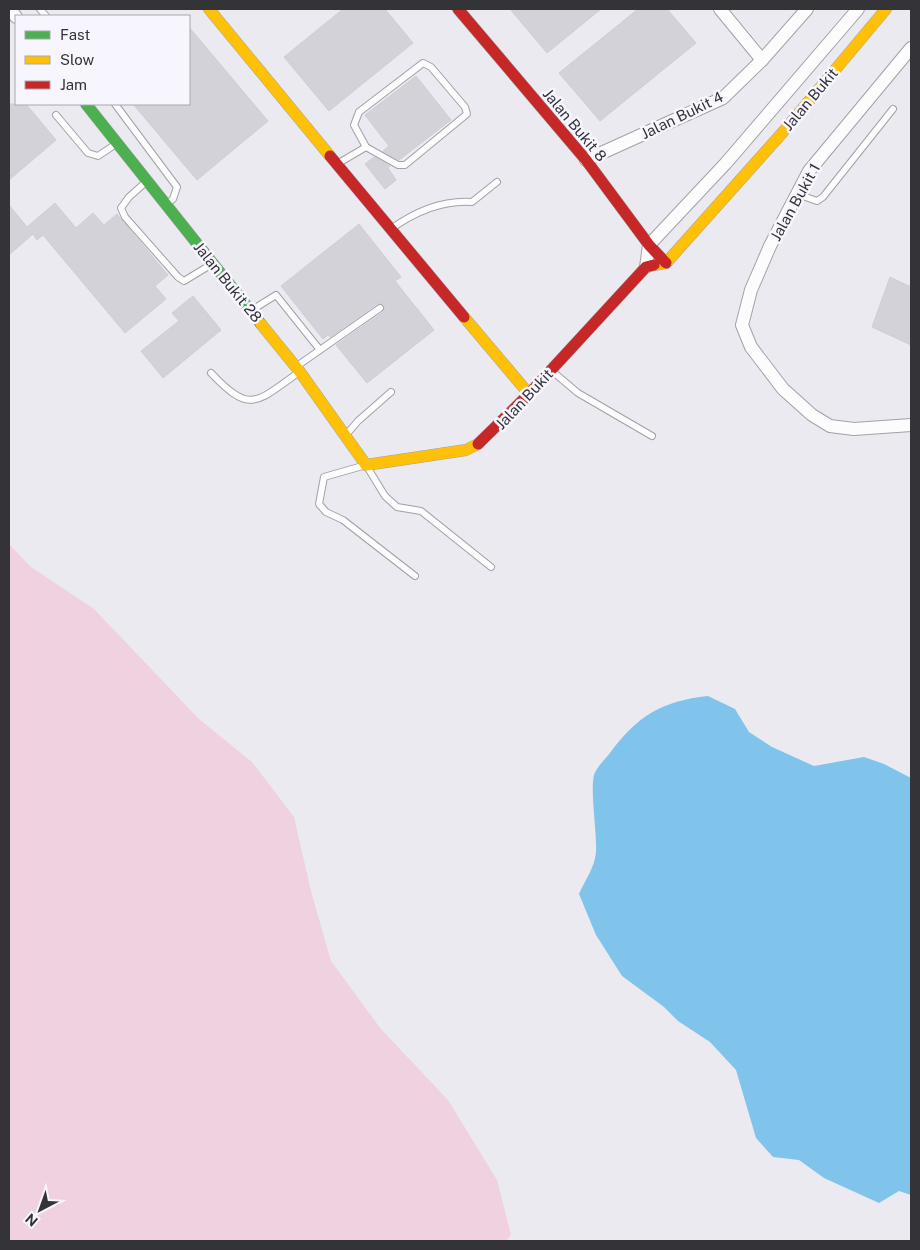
<svg xmlns="http://www.w3.org/2000/svg" width="920" height="1250" font-family="'Public Sans',sans-serif">
<style>
.green{fill:#f0d1e0}
.water{fill:#80c4eb}
.building{fill:#d2d2d8;stroke:#ceced3}
.lines{fill:none;stroke-linecap:round;stroke-linejoin:round}
.lane-casing{stroke:#a2a1a7;stroke-width:8}
.street-casing{stroke:#a2a1a7;stroke-width:14}
.fast-casing{stroke:#a2a1a7;stroke-width:12}
.slow-casing{stroke:#a2a1a7;stroke-width:12}
.jam-casing{stroke:#a2a1a7;stroke-width:12}
.lane{stroke:#fcfcfd;stroke-width:6}
.street{stroke:#fcfcfd;stroke-width:12}
.fast{stroke:#4caf50;stroke-width:11}
.slow{stroke:#ffc107;stroke-width:11}
.jam{stroke:#c62828;stroke-width:11}
.labels{text-anchor:middle;dominant-baseline:central;stroke-width:5;stroke-linejoin:round;paint-order:stroke}
.street-label{font-size:15px;fill:#343338;stroke:#f7f5fd}
</style>
<rect width="100%" height="100%" fill="#ebeaf1"/>
<path class="green" d="M9,544L31,567L94,609L199,719L252,762L294,817L311,891L331,961L381,1029L448,1100L497,1180L511,1235L506,1241H9Z"/>
<path class="water" d="M708,696L735,709L749,732L772,747L814,766L864,757L884,764L911,778V1195L899,1191L879,1203L824,1178L799,1160L773,1157L756,1138L736,1070L710,1042L678,1021L664,1007L622,976L596,935L579,894C585,880 595,867 596,852C597,832 590,791 594,775C596,768 605,759 610,753C637,716 662,701 708,696Z"/>
<g class="building">
<path d="M343,9H385L413,43L329,111L284,57Z"/>
<path d="M510,9H601L547,53Z"/>
<path d="M638,9H667L696,43L600,121L559,73Z"/>
<path d="M189,27L268,121L197,180L133,104H189Z"/>
<path d="M416,76L451,120L399,160L383,151L389,146L365,115Z"/>
<path d="M9,104H26L56,140L9,180Z"/>
<path d="M374,157L390,166L388,168L396,180L385,189L365,164Z"/>
<path d="M55,203L76,228L93,213L104,225L117,214L168,275L155,286L166,299L125,333L43,235L37,240L33,234L9,255V205L27,227Z"/>
<path d="M359,224L401,277L395,281L434,330L367,383L336,345L383,312L384,305L377,304L330,337L328,335L323,339L281,286Z"/>
<path d="M890,277L911,287V345L872,327Z"/>
<path d="M193,296L221,330L163,378L141,351L179,321L172,313Z"/>
</g>
<g class="lines">
<g class="lane-casing">
<g id="lane">
<path d="M40,9L46,16"/>
<path d="M423,63L431,67L465,107L467,114L405,165H398L366,147L354,125L359,112Z"/>
<path d="M115,104L177,187L173,199L167,204"/>
<path d="M56,115L88,153L98,156L116,144"/>
<path d="M337,164L366,147"/>
<path d="M147,181L129,197L121,208L125,217L178,277L184,281L212,264"/>
<path d="M797,194L817,201L823,197L893,109"/>
<path d="M391,229C416,211 442,200 472,202L497,182"/>
<path d="M252,310L276,295L320,350"/>
<path d="M297,366L380,308"/>
<path d="M552,371L578,393L652,436"/>
<path d="M211,373C251,415 256,402 298,373"/>
<path d="M346,435L358,421L391,392"/>
<path d="M415,576L343,520L326,512L319,504L324,477L366,465L385,496L397,507L421,511L491,567"/>
</g>
</g>
<g class="street-casing">
<g id="street">
<path d="M10,9L16,17"/>
<path d="M720,9L762,60"/>
<path d="M911,48L809,171L770,246L751,290L742,325L751,347L783,389L812,415L830,426L854,429L911,425"/>
<path d="M586,160L723,98L762,60L807,9"/>
<path d="M646,267L649,245L726,163L858,9"/>
</g>
</g>
<g class="fast-casing">
<path id="fast" d="M86,104L261,324"/>
</g>
<g class="slow-casing">
<g id="slow">
<path d="M209,9L330,156"/>
<path d="M654,265L666,263L783,132L886,9"/>
<path d="M464,317L529,394"/>
<path d="M261,324L300,372L366,465L466,450L478,444"/>
</g>
</g>
<g class="jam-casing">
<g id="jam">
<path d="M458,9L586,160L649,245L666,263"/>
<path d="M330,156L464,317"/>
<path d="M478,444L529,394L646,267L654,265"/>
</g>
</g>
<use href="#lane" class="lane"/>
<use href="#street" class="street"/>
<use href="#fast" class="fast"/>
<use href="#slow" class="slow"/>
<use href="#jam" class="jam"/>
</g>
<g class="labels">
<g class="street-label">
<text transform="translate(810 99) rotate(-50)">Jalan Bukit</text>
<text transform="translate(682 115) rotate(-26)">Jalan Bukit 4</text>
<text transform="translate(575 125) rotate(50)">Jalan Bukit 8</text>
<text transform="translate(795 202) rotate(-61)">Jalan Bukit 1</text>
<text transform="translate(228 282) rotate(51)">Jalan Bukit 28</text>
<text transform="translate(524 399) rotate(-47)">Jalan Bukit</text>
</g>
</g>
<rect width="920" height="1250" fill="none" stroke="#343338" stroke-width="20"/>
<rect x="15" y="15" width="175" height="90" fill="#f7f5fd" stroke="#a9a7ae"/>
<rect x="25" y="31" width="25" height="8" fill="#4caf50" stroke="#a9a7ae"/>
<text x="60" y="40" font-size="15" fill="#343338">Fast</text>
<rect x="25" y="56" width="25" height="8" fill="#ffc107" stroke="#a9a7ae"/>
<text x="60" y="65" font-size="15" fill="#343338">Slow</text>
<rect x="25" y="81" width="25" height="8" fill="#c62828" stroke="#a9a7ae"/>
<text x="60" y="90" font-size="15" fill="#343338">Jam</text>
<g transform="translate(40 1210) rotate(221)" stroke="#f7f5fd" stroke-width="4" paint-order="stroke">
<path d="M0-4L9 19L0 12L-9 19Z" fill="#343338"/>
<text y="-8" font-size="14" font-weight="bold" text-anchor="middle" fill="#343338">N</text>
</g>
</svg>
